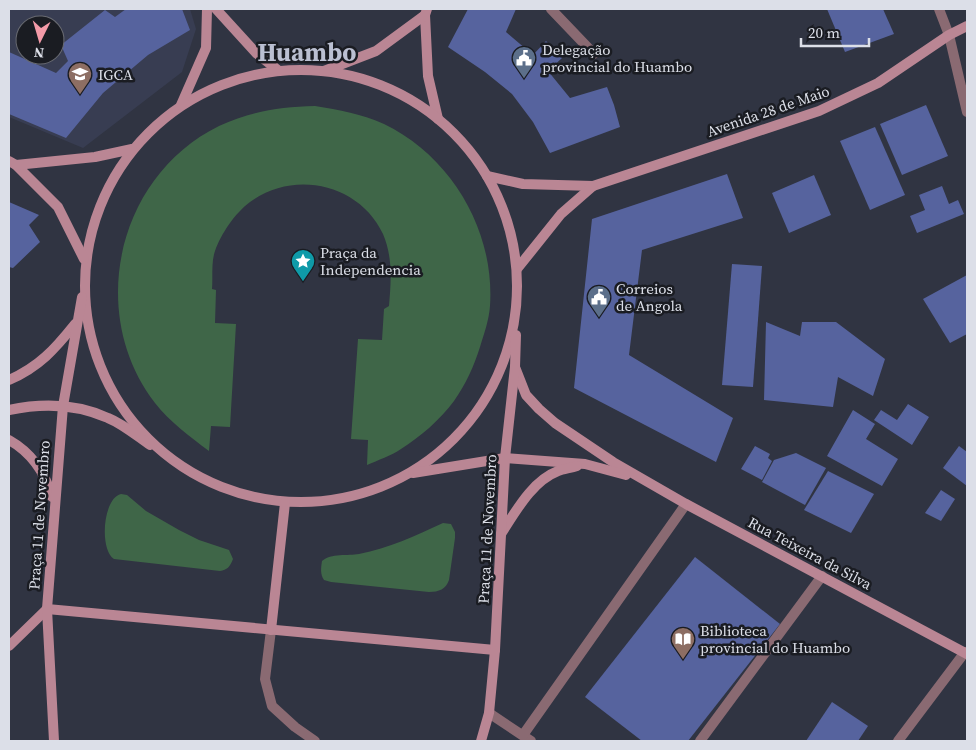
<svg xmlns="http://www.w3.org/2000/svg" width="976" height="750" font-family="'Source Serif 4',serif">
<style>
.built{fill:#383d52;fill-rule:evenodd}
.green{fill:#3f6648}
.building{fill:#56639e}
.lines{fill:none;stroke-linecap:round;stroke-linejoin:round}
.lane{stroke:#8a6a72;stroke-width:10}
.street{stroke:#8a6a72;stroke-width:10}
.secondary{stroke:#ba8694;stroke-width:10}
.labels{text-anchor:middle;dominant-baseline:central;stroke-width:5;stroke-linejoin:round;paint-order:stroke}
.poi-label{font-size:15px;fill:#dcdfe8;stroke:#1a1c22;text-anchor:start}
.street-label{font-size:15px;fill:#dcdfe8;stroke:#1a1c22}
.town-label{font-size:25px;font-weight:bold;fill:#bbc0d2;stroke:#1a1c22}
</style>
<rect width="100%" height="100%" fill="#303442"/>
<path class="built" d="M9,9H190L196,29L182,72L83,148L9,117ZM25,25H55V55H25Z"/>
<g class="green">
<path d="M315,106C339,110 362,114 384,124C452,157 495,231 490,306C489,320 484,334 480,347C474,366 466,384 454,401C440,420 420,437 401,449C391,456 378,460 367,465L368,440L351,439L358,339L382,340L384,309L389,306C391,282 393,257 383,234C360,184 294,169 250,202C235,213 221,234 215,251C211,262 213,278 212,289L216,290L215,323L236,324L230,427L211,426L209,451C189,436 170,422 155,403C86,313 117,176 219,126C251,111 280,107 315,106Z"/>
<path d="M121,494L127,495L146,511L179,530L199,540L229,550L233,559C230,567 227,570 220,571L114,559C99,549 103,498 121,494Z"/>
<path d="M443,523L451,524L455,532V538L449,580C446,589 439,592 429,592L331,582L324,580C320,574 321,568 322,561C331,553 348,556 359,554C389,548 415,536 443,523Z"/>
</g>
<g class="building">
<path d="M126,9H182L190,30L148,55L103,93L66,138L9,114V52L56,73L68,61L61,45L105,10L115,17Z"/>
<path d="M468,9H516L506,32L533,55L546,41L562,58L548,71L570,98L607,87L614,105L620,127L550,153L533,122L512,94L485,72L448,47Z"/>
<path d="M827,9H883L894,34L845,52Z"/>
<path d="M926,105L948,156L902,175L880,124Z"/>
<path d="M875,127L905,195L870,210L840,141Z"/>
<path d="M727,174L743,218L642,250L629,355L733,418L716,462L574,388L592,219Z"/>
<path d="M814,175L831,215L789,233L772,193Z"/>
<path d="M942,186L949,204L958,200L964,214L917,233L910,216L925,210L919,195Z"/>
<path d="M9,202L39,215L29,225L40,242L13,268L9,267Z"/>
<path d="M732,264L762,266L753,387L722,385Z"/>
<path d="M967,275V334L950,343L923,299Z"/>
<path d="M766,322L800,336L802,322H836L885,359L873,396L838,377L833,407L764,400Z"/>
<path d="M908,404L929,417L912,445L874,420L881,410L897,420Z"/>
<path d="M853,410L875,424L866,439L898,459L882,486L827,456Z"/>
<path d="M755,446L770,454L768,458L772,461L762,480L741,469Z"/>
<path d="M959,446L967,452V486L943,468Z"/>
<path d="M796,453L826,468L805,505L762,482L774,460Z"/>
<path d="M828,471L874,494L851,533L804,510Z"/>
<path d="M941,490L955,499L941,521L925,513Z"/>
<path d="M695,557L780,624L688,741H642L585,697Z"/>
<path d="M832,702L868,726L858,741H806Z"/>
</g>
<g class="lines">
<g class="lane">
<path d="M551,9L594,54"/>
<path d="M949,35L967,112"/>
<path d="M271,630L265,679L272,706L295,727L315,741"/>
<path d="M898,741L965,652"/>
</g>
<g class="street">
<path d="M939,9L949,35"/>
<path d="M489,713L531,741"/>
<path d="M523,735L686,504"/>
<path d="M700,741L822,576"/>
</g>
<g class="secondary">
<path d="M216,9L256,53L279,71"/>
<path d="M427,9L425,15L428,76L438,119"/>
<circle cx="301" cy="286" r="216"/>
<path d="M324,71L376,51L425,15"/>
<path d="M181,105L206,48L207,9"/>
<path d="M9,161L16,165L58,207L84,259"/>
<path d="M16,165L95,157L132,149"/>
<path d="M487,176L523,184L593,186L819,111L878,83L949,35L967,26"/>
<path d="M517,269L561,214L593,186"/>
<path d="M515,367L526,395L539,409L555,423L613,462L686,504L967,654"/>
<path d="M9,380C39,367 55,349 75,324"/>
<path d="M9,410C42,403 77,404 108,418C123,424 137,436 150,445"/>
<path d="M9,440C32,453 45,472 52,497"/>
<path d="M413,473L505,458L585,464L626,475"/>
<path d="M501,534C516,511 532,481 558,471C564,469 571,468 577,466"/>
<path d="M47,609L495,650"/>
<path d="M271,630L285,503"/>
<path d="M9,646L47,609"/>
<path d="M54,741L47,609L63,406L82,297"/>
<path d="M481,741L489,713L495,650L505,458L515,367L516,335"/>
</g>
</g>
<defs>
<g id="civic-pin" transform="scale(1.25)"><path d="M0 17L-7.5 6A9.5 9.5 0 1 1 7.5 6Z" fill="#5c6f8a" stroke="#1a1c22"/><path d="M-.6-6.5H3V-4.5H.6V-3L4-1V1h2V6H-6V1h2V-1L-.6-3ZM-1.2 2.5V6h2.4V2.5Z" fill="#fff"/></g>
<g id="university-pin" transform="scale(1.25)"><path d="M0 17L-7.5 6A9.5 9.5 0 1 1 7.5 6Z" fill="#8d6e63" stroke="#1a1c22"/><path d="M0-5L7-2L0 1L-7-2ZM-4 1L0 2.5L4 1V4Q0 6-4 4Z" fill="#fff"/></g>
<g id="sight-pin" transform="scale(1.25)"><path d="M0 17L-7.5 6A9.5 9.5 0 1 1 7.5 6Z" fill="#0f9aa8" stroke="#1a1c22"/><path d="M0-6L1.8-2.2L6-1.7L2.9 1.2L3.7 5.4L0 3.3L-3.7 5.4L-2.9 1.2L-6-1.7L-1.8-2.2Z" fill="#fff"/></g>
<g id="library-pin" transform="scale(1.25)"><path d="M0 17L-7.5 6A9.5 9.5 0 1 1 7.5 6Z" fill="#8d6e63" stroke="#1a1c22"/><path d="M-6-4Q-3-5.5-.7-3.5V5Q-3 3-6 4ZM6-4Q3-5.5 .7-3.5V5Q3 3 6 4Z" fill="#fff"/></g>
</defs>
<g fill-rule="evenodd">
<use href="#civic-pin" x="524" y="58"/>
<use href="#university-pin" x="80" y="74"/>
<use href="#sight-pin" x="303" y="261"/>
<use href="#civic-pin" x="599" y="297"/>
<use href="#library-pin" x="683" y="639"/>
</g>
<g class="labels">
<g class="poi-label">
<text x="542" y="49">Delegação<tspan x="542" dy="17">provincial do Huambo</tspan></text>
<text x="98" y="74">IGCA</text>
<text x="320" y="252">Praça da<tspan x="320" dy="17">Independencia</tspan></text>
<text x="616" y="288">Correios<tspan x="616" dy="17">de Angola</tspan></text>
<text x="700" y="630">Biblioteca<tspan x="700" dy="17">provincial do Huambo</tspan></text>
</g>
<g class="street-label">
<text transform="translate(768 111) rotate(-19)">Avenida 28 de Maio</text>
<text transform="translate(39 515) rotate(-86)">Praça 11 de Novembro</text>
<text transform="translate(487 529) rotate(-87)">Praça 11 de Novembro</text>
<text transform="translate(810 553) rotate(28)">Rua Teixeira da Silva</text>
</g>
<g class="town-label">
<text x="307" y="52">Huambo</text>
</g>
</g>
<rect width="976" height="750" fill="none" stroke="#dcdfe8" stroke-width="20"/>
<g transform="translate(40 40) rotate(185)"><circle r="24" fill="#1a1c22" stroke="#686a71"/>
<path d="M0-4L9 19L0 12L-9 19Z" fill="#f39aa8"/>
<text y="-8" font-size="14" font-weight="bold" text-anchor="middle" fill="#dcdfe8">N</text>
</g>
<path d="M801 38v8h68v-8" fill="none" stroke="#dcdfe8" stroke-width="2.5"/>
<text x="808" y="38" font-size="15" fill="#dcdfe8" stroke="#1a1c22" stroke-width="4" paint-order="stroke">20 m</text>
</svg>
